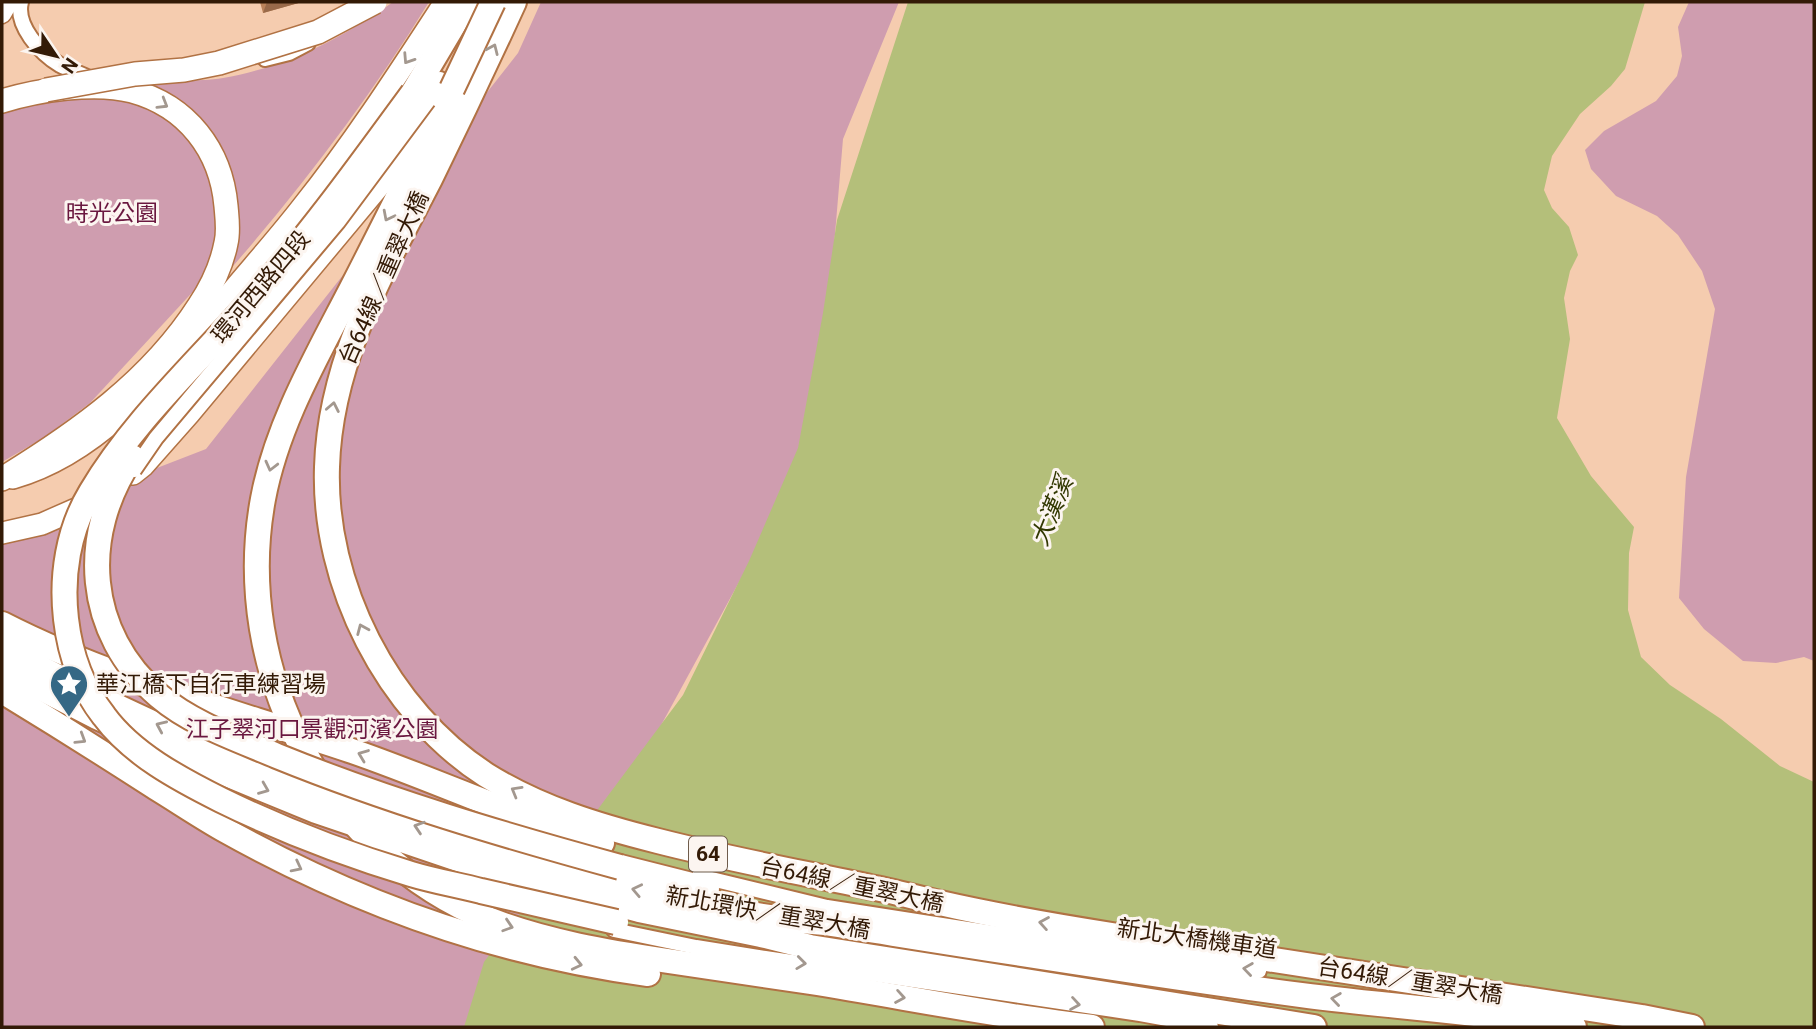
<svg xmlns="http://www.w3.org/2000/svg" width="1816" height="1029" font-family="Roboto,'Noto Sans TC',sans-serif">
<style>
.green{fill:#cf9daf}
.water{fill:#b4bf7a}
.lines{fill:none;stroke-linecap:round;stroke-linejoin:round}
.minor-casing{stroke:#b17244;stroke-width:18}
.tertiary-casing{stroke:#b17244;stroke-width:21}
.secondary-casing{stroke:#b17244;stroke-width:24}
.primary-casing{stroke:#b17244;stroke-width:26}
.trunk-casing{stroke:#b17244;stroke-width:28}
.minor{stroke:#fff;stroke-width:14}
.tertiary{stroke:#fff;stroke-width:18}
.secondary{stroke:#fff;stroke-width:21}
.primary{stroke:#fff;stroke-width:23}
.trunk{stroke:#fff;stroke-width:24}
.minor-bridge-casing{stroke:#b17244;stroke-width:18;stroke-linecap:butt}
.primary-bridge-casing{stroke:#b17244;stroke-width:26;stroke-linecap:butt}
.trunk-bridge-casing{stroke:#b17244;stroke-width:28;stroke-linecap:butt}
.minor-bridge{stroke:#fff;stroke-width:14}
.primary-bridge{stroke:#fff;stroke-width:23}
.trunk-bridge{stroke:#fff;stroke-width:24}
.wall{fill:#bb835a}
.shaded-wall{fill:#996a4a}
.oneway{stroke:#a3988f}
.labels{text-anchor:middle;dominant-baseline:central;stroke-width:6;stroke-linejoin:round;paint-order:stroke}
.shield{fill:#fcf5f0;stroke:#6f5c4c;stroke-width:2}
.shield-label{font-size:21px;font-weight:bold;fill:#331a06}
.park-label{font-size:23px;fill:#6a173f;stroke:#fcf5f0}
.street-label{font-size:23px;fill:#331a06;stroke:#fcf5f0}
.poi-label{font-size:23px;fill:#331a06;stroke:#fcf5f0;text-anchor:start}
.water-label{font-size:24px;font-style:italic;fill:#323801;stroke:#fcf5f0}
</style>
<rect width="100%" height="100%" fill="#f5ccaf"/>
<g class="green">
<path d="M393,2H429C369,99 302,187 227,273L216,148L116,80C148,79 193,83 223,78C286,67 341,39 393,2Z"/>
<path d="M541,2H899L843,139L818,437L653,740L481,1027H2V528L206,449L518,53Z"/>
<path d="M1689,2H1814V661L1804,657L1776,663L1743,661L1704,629L1679,598L1686,477L1715,309L1702,271L1678,235L1657,216L1616,196L1591,169L1585,150L1604,131L1656,101L1677,76L1682,56L1678,27Z"/>
<path d="M103,92L165,111L207,155L223,236L200,284L90,403L45,437L2,462V108Z"/>
</g>
<path class="water" d="M908,2H1645L1625,69L1611,86L1580,114L1552,156L1544,190L1552,208L1569,227L1578,255L1570,271L1564,298L1570,339L1557,418L1591,476L1634,527L1629,553L1628,610L1641,657L1670,685L1721,719L1780,766L1814,782V1027H464L484,962L683,695L749,561L798,448L823,313L837,220Z"/>
<g class="lines">
<g class="minor-casing">
<g id="minor">
<path d="M21,2C15,25 40,53 60,65C70,70 81,74 91,79L94,78"/>
<path d="M265,59L289,53L308,43"/>
<path d="M428,101L440,79"/>
<path d="M699,876L827,907L1052,942L1259,971"/>
<path d="M614,930L696,947L765,958L1140,1014L1211,1027"/>
</g>
</g>
<g class="tertiary-casing">
<path id="tertiary" d="M2,14L9,2"/>
</g>
<g class="secondary-casing">
<g id="secondary">
<path d="M133,474L143,466L189,414L410,149L421,132"/>
<path d="M13,478C107,451 168,366 228,296C253,266 279,237 303,206C355,141 400,71 445,2"/>
<path d="M2,533L42,524L92,502"/>
</g>
</g>
<g class="primary-casing">
<path id="primary" d="M2,101C38,90 95,81 132,91C187,106 221,150 226,206C227,218 229,231 226,243C222,264 211,288 199,306C151,381 77,433 2,479"/>
</g>
<g class="trunk-casing">
<g id="trunk">
<path d="M514,2C487,61 459,120 430,179C383,270 330,361 327,467C323,584 387,711 486,775C539,808 598,826 658,841C728,859 799,872 870,887C893,891 917,898 940,903C997,916 1055,926 1112,935C1289,964 1466,990 1642,1017L1692,1027"/>
<path d="M452,89C419,155 386,222 352,288C317,356 277,424 263,499C231,672 326,854 490,920C547,942 608,952 668,961C715,968 762,975 810,982C904,997 997,1016 1092,1027"/>
<path d="M413,93L467,2"/>
<path d="M2,624C113,681 234,711 352,751C436,780 516,818 602,843"/>
<path d="M2,647C174,743 361,814 551,867C640,892 732,916 825,923C983,948 1142,974 1301,995C1392,1007 1483,1012 1574,1027"/>
<path d="M2,668L97,717L185,757L316,811L490,870L639,910L761,935L810,947L1314,1027"/>
<path d="M2,691C53,722 104,754 155,787C178,801 200,816 223,829C357,904 496,954 648,974"/>
<path d="M620,867L707,889"/>
</g>
</g>
<use href="#minor" class="minor"/>
<use href="#tertiary" class="tertiary"/>
<use href="#secondary" class="secondary"/>
<use href="#primary" class="primary"/>
<use href="#trunk" class="trunk"/>
<g class="minor-bridge-casing">
<path id="minor-bridge" d="M134,470L156,438L338,222L428,101"/>
</g>
<g class="primary-bridge-casing">
<path id="primary-bridge" d="M46,90L135,74L184,70L219,63L318,32L375,2"/>
</g>
<g class="trunk-bridge-casing">
<g id="trunk-bridge">
<path d="M452,89L493,2"/>
<path d="M413,93C361,164 310,235 251,301C197,363 133,421 91,492C68,530 61,576 66,619C70,654 82,688 104,716C132,754 179,779 221,800C282,830 345,854 411,874C434,881 458,885 481,891C526,901 571,912 616,922"/>
<path d="M132,457C79,535 85,633 159,696C192,724 237,739 277,756C388,801 503,835 620,867"/>
</g>
</g>
<use href="#minor-bridge" class="minor-bridge"/>
<use href="#primary-bridge" class="primary-bridge"/>
<use href="#trunk-bridge" class="trunk-bridge"/>
</g>
<path class="wall" d="M260,2H302L263,13Z"/>
<path class="shaded-wall" d="M267,2H302L263,13Z"/>
<defs><path id="oneway-chevron" d="M-2-3.5L2.5 0L-2 3.5" fill="none" stroke-width="1.6" stroke-linecap="round" stroke-linejoin="round" transform="scale(1.75)"/></defs>
<g class="oneway">
<use href="#oneway-chevron" transform="translate(493 49) rotate(-66)"/>
<use href="#oneway-chevron" transform="translate(408 59) rotate(123)"/>
<use href="#oneway-chevron" transform="translate(163 104) rotate(31)"/>
<use href="#oneway-chevron" transform="translate(388 216) rotate(117)"/>
<use href="#oneway-chevron" transform="translate(333 407) rotate(-79)"/>
<use href="#oneway-chevron" transform="translate(271 466) rotate(104)"/>
<use href="#oneway-chevron" transform="translate(362 629) rotate(-113)"/>
<use href="#oneway-chevron" transform="translate(161 726) rotate(-156)"/>
<use href="#oneway-chevron" transform="translate(81 739) rotate(32)"/>
<use href="#oneway-chevron" transform="translate(363 755) rotate(-159)"/>
<use href="#oneway-chevron" transform="translate(264 789) rotate(22)"/>
<use href="#oneway-chevron" transform="translate(516 791) rotate(-150)"/>
<use href="#oneway-chevron" transform="translate(419 827) rotate(-162)"/>
<use href="#oneway-chevron" transform="translate(297 867) rotate(27)"/>
<use href="#oneway-chevron" transform="translate(637 890) rotate(-168)"/>
<use href="#oneway-chevron" transform="translate(1044 923) rotate(-170)"/>
<use href="#oneway-chevron" transform="translate(508 926) rotate(18)"/>
<use href="#oneway-chevron" transform="translate(801 963) rotate(7)"/>
<use href="#oneway-chevron" transform="translate(577 964) rotate(13)"/>
<use href="#oneway-chevron" transform="translate(1248 969) rotate(-172)"/>
<use href="#oneway-chevron" transform="translate(900 997) rotate(10)"/>
<use href="#oneway-chevron" transform="translate(1336 999) rotate(-172)"/>
<use href="#oneway-chevron" transform="translate(1075 1004) rotate(9)"/>
</g>
<defs>
<g id="sight-pin" transform="scale(2.0125)"><path d="M0 17L-7.5 6A9.5 9.5 0 1 1 7.5 6Z" fill="#356885" stroke="#fcf5f0"/><path d="M0-6L1.8-2.2L6-1.7L2.9 1.2L3.7 5.4L0 3.3L-3.7 5.4L-2.9 1.2L-6-1.7L-1.8-2.2Z" fill="#fff"/></g>
</defs>
<g fill-rule="evenodd">
<use href="#sight-pin" x="69" y="684"/>
</g>
<g class="labels">
<rect class="shield" x="689" y="836.5" width="38" height="35" rx="5"/>
<g class="shield-label">
<text x="708" y="854">64</text>
</g>
<g class="park-label">
<text x="112" y="213">時光公園</text>
<text x="312" y="729">江子翠河口景觀河濱公園</text>
</g>
<g class="street-label">
<text transform="translate(384 278) rotate(-66)">台64線／重翠大橋</text>
<text transform="translate(261 287) rotate(-50)">環河西路四段</text>
<text transform="translate(852 885) rotate(12)">台64線／重翠大橋</text>
<text transform="translate(768 913) rotate(10)">新北環快／重翠大橋</text>
<text transform="translate(1197 939) rotate(8)">新北大橋機車道</text>
<text transform="translate(1410 981) rotate(9)">台64線／重翠大橋</text>
</g>
<g class="poi-label">
<text x="96" y="684">華江橋下自行車練習場</text>
</g>
<g class="water-label">
<text transform="translate(1052 511) rotate(-68)">大漢溪</text>
</g>
</g>
<rect width="1816" height="1029" fill="none" stroke="#331a06" stroke-width="7"/>
<g transform="translate(56 56) rotate(125)" stroke="#fcf5f0" stroke-width="5" paint-order="stroke">
<path d="M0-5L12 26L0 18L-12 26Z" fill="#331a06"/>
<text y="-10" font-size="19" font-weight="bold" text-anchor="middle" fill="#331a06">N</text>
</g>
</svg>
